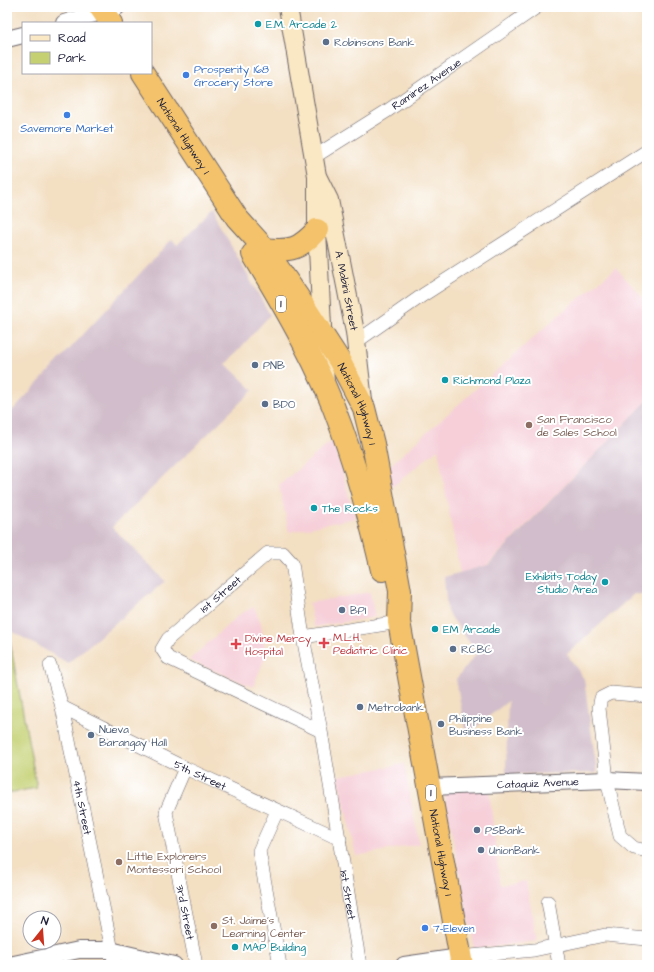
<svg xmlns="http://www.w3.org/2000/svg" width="654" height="972" font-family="'Architects Daughter',sans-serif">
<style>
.built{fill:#f6cfd9}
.industrial{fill:#d1bdcb}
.green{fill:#c4d072;stroke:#737956}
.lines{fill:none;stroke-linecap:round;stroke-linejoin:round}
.minor-casing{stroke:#6b646a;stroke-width:14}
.tertiary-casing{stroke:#6b646a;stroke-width:18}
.secondary-casing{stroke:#6b646a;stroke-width:20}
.trunk-casing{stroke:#6b646a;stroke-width:24}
.minor{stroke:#fff;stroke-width:13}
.tertiary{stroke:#fff;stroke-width:16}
.secondary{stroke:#fae7c3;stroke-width:18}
.trunk{stroke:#f3c26a;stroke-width:22}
.culture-dot{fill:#0f9aa8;stroke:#fff;stroke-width:1.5}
.service-dot{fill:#5c6f8a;stroke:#fff;stroke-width:1.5}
.shop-dot{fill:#3f7fe0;stroke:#fff;stroke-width:1.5}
.education-dot{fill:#8d6e63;stroke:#fff;stroke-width:1.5}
.health-dot{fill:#e0444e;stroke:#fff;stroke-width:1.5}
.labels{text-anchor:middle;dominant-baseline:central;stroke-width:4;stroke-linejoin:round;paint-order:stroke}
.shield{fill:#fff;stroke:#646476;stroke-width:1}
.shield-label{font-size:10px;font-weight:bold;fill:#22223b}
.culture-label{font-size:11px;fill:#0d838f;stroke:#fff;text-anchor:start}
.service-label{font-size:11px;fill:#4e5e75;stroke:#fff;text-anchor:start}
.shop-label{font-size:11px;fill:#366cbe;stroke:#fff;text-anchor:start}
.street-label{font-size:11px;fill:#22223b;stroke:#fff}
.education-label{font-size:11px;fill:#785e54;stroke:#fff;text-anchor:start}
.health-label{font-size:11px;fill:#be3a42;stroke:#fff;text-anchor:start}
</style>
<rect width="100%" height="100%" fill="#fff"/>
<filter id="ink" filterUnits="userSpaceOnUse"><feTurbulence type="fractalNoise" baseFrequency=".025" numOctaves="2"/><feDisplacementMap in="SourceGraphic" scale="8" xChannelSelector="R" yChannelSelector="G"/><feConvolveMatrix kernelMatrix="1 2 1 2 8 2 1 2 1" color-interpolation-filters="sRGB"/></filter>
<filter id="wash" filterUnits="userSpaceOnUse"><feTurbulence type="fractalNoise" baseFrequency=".012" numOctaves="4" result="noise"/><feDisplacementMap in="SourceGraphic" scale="16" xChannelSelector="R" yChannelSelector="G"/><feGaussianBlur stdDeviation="0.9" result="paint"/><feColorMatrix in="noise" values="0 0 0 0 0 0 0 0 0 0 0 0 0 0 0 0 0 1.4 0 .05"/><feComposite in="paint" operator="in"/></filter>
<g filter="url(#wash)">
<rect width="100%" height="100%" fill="#f3dfc2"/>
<g class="built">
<path d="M616,268L647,302V401L487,565L460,573L438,449L391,488L387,468L560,314Z"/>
<path d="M333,440L355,518L289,532L279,485Z"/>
<path d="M370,592L375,617L314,627L309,603Z"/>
<path d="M254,607L261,623L266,655L253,687L189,660L240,614Z"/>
<path d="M404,764L419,844L356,856L338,776Z"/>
<path d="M489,789L500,885L526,881L537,941L474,949L444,791Z"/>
</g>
<g class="industrial">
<path d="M212,212L270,315L226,364L253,390L112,527L165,581L68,663L8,629L7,414L13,410L172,239L177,245Z"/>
<path d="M647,401V595L634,594L567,654L584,679L597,773L506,774L508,701L466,735L456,679L477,653L447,611L444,577L488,565Z"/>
</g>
<path class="green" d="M7,626L37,788L7,793Z"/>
</g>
<g filter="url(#ink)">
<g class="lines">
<g class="minor-casing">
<g id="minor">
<path id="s1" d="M314,157L387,111L537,7"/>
<path d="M356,342L423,295L647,151"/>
<path d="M303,637L399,622"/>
<path id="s2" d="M50,665L62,707L115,965"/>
<path d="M647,696L611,693L601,698L599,708L607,780L620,836L634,848L647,851"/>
<path id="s3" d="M62,707L185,768L340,839"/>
<path id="s4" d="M321,731L168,658L162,649L168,639L268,553H283L292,563L303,637L321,731L360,965"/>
<path id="s5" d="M185,768L166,812L196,965"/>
<path d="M277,811L259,851L280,965"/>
<path d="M548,902L559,965"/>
<path d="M460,957L534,950L605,935L647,939"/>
</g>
</g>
<g class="tertiary-casing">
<g id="tertiary">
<path d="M64,23L117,7"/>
<path d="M7,39L23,35"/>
<path id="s6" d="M430,787L607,780L647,782"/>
<path d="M9,965L79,950H110L174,965"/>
<path d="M404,965L460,957"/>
</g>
</g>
<g class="secondary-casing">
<g id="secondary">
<path d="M288,7L317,176V230L325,384"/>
<path id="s7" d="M318,178L329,200L355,332L363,401"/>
</g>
</g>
<g class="trunk-casing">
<g id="trunk">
<path d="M100,7L111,23"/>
<path id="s8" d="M143,73L237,218L265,249L298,297L339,360L364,408L373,444L400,591L399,622L462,965"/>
<path d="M265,249C290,252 300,249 317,230"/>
<path d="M253,254C286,309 320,367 341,427C358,474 371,522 382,570"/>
</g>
</g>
<use href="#minor" class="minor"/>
<use href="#tertiary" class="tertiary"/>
<use href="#secondary" class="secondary"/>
<use href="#trunk" class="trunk"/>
</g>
</g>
<g class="culture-dot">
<circle cx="258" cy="24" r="4"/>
<circle cx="445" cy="380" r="4"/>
<circle cx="314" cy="508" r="4"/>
<circle cx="605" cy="582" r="4"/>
<circle cx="435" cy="629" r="4"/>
<circle cx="235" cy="947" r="4"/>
</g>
<g class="service-dot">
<circle cx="326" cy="42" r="4"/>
<circle cx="255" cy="365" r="4"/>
<circle cx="265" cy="404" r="4"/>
<circle cx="342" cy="610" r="4"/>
<circle cx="453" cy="649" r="4"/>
<circle cx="360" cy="707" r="4"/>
<circle cx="441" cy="724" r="4"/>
<circle cx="91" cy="735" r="4"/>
<circle cx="477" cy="830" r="4"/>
<circle cx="481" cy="850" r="4"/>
</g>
<g class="shop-dot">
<circle cx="186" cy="75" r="4"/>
<circle cx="67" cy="115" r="4"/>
<circle cx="425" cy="928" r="4"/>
</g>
<g class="education-dot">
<circle cx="529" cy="425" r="4"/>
<circle cx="119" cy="862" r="4"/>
<circle cx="214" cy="926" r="4"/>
</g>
<g class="health-dot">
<path d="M322 637h4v4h4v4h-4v4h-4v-4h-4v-4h4z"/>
<path d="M234 638h4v4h4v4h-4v4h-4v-4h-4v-4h4z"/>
</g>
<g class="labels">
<g class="shield">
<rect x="276" y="296" width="10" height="16" rx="3"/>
<rect x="426" y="785" width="10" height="16" rx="3"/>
</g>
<g class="shield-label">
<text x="281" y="304">1</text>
<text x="431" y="793">1</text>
</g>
<g class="culture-label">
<text x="266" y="24">E.M. Arcade 2</text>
<text x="453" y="380">Richmond Plaza</text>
<text x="322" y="508">The Rocks</text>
<text x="597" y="576" text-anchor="end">Exhibits Today<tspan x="597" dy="13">Studio Area</tspan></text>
<text x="443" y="629">EM Arcade</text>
<text x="243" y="947">MAP Building</text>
</g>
<g class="service-label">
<text x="334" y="42">Robinsons Bank</text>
<text x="263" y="365">PNB</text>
<text x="273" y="404">BDO</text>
<text x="350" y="610">BPI</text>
<text x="461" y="649">RCBC</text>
<text x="368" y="707">Metrobank</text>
<text x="449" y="718">Philippine<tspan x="449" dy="13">Business Bank</tspan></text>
<text x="99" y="729">Nueva<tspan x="99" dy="13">Barangay Hall</tspan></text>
<text x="485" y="830">PSBank</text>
<text x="489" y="850">UnionBank</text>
</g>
<g class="shop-label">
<text x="194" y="69">Prosperity 168<tspan x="194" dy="13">Grocery Store</tspan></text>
<text x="67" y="128" text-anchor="middle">Savemore Market</text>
<text x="433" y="928">7-Eleven</text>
</g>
<g class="street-label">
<text stroke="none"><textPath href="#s1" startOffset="134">Ramirez Avenue</textPath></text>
<text stroke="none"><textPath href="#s8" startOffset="75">National Highway 1</textPath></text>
<text stroke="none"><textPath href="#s7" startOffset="117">A. Mabini Street</textPath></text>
<text stroke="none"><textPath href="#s8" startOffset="396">National Highway 1</textPath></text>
<text stroke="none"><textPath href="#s4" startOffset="261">1st Street</textPath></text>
<text stroke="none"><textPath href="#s3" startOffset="154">5th Street</textPath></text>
<text stroke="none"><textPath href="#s6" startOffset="108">Cataquiz Avenue</textPath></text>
<text stroke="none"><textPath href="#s2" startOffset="146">4th Street</textPath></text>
<text stroke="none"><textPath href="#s8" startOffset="854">National Highway 1</textPath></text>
<text stroke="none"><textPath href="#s4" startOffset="689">1st Street</textPath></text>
<text stroke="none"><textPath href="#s5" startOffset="150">3rd Street</textPath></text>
</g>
<g class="education-label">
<text x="537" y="419">San Francisco<tspan x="537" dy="13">de Sales School</tspan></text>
<text x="127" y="856">Little Explorers<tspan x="127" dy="13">Montessori School</tspan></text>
<text x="222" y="920">St. Jaime's<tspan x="222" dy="13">Learning Center</tspan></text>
</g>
<g class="health-label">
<text x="333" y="637">M.L.H.<tspan x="333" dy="13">Pediatric Clinic</tspan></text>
<text x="245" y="638">Divine Mercy<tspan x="245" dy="13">Hospital</tspan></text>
</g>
</g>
<rect width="654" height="972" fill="none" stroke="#fff" stroke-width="24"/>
<rect x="22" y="22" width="130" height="52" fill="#ffffff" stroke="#a7a7b1"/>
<rect x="30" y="35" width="20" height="6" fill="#fae7c3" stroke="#a7a7b1"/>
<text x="58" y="42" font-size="12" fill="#22223b">Road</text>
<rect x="30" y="52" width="20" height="12" fill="#c4d072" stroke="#a7a7b1"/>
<text x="58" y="62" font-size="12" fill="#22223b">Park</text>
<g transform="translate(42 930) rotate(17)"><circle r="19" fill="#ffffff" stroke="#a7a7b1"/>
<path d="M0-3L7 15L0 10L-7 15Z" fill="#c8321e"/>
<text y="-6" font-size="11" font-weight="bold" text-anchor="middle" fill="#22223b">N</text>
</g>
</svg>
